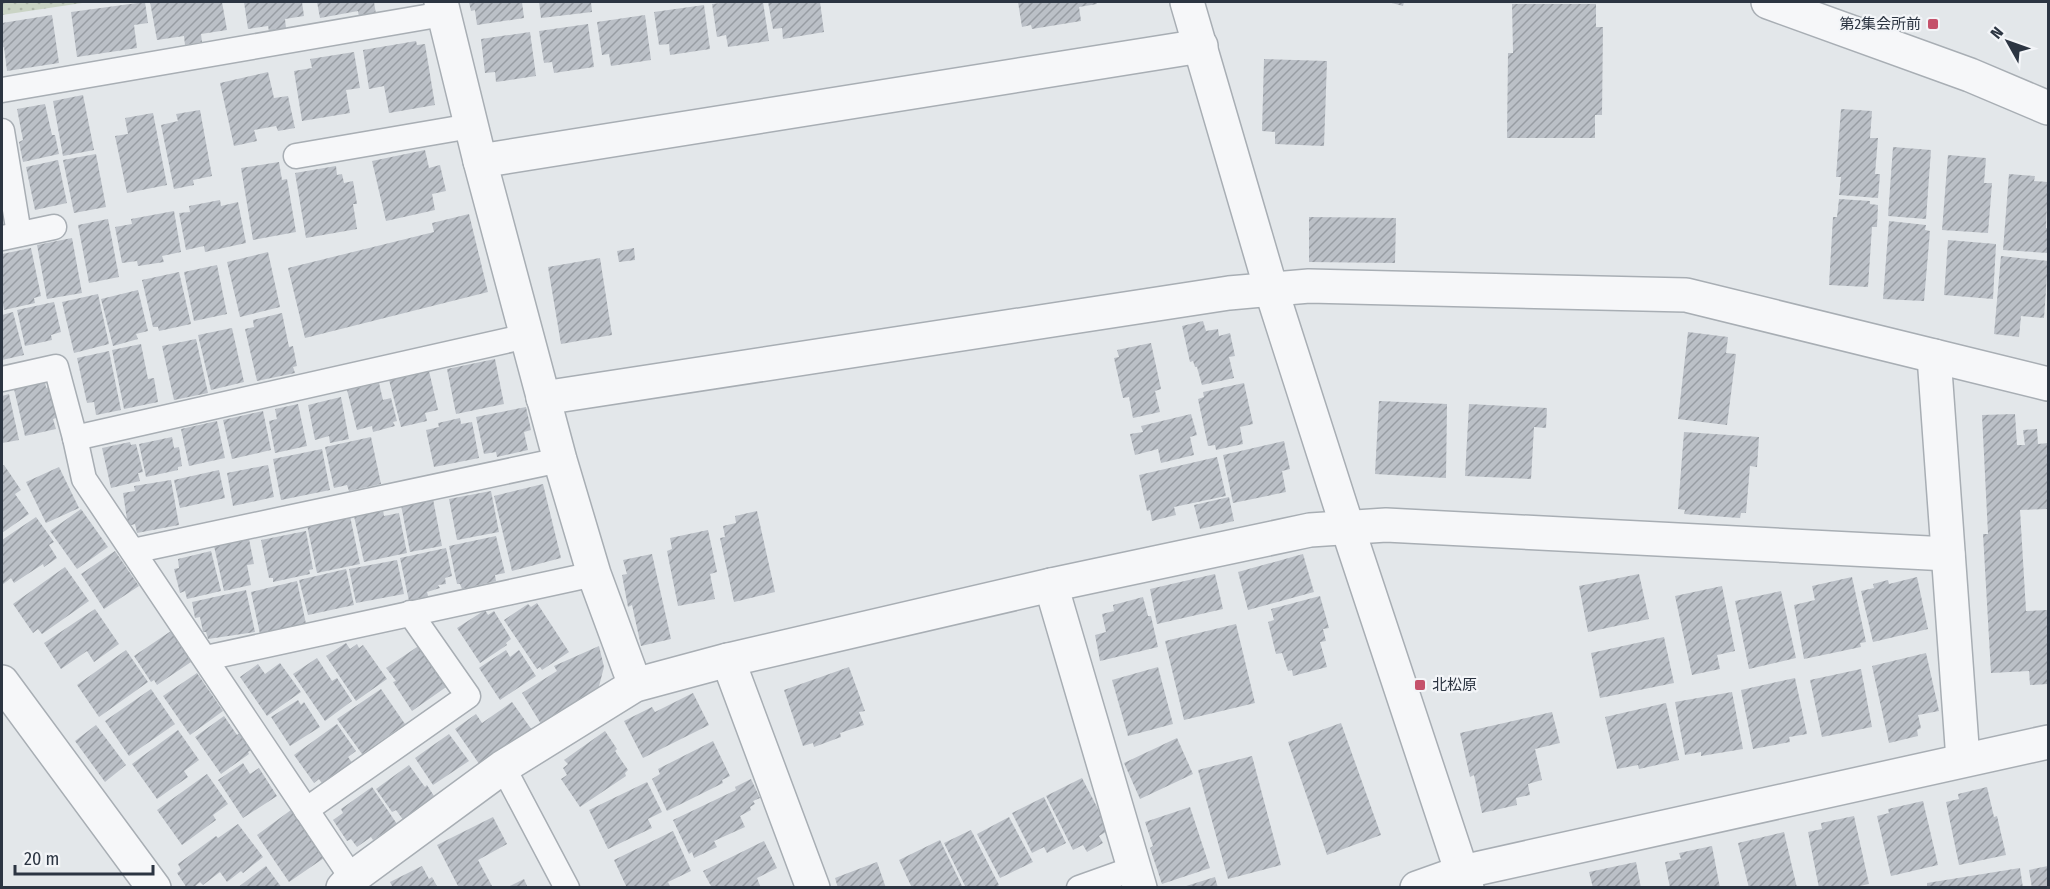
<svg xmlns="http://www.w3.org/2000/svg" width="2050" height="889" font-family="'Fira Sans Condensed','Noto Sans JP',sans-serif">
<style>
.park{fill:url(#park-dots)}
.building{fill:url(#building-hatch)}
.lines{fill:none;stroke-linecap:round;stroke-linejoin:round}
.service-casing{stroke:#a8aeb4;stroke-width:27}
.minor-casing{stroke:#a8aeb4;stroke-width:36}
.tertiary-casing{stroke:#a8aeb4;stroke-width:36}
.service{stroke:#f6f7f9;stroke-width:24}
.minor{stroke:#f6f7f9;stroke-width:33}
.tertiary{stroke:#f6f7f9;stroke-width:33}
.poi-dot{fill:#c5526b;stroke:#f3f5f8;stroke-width:2}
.labels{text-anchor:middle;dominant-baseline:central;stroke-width:4.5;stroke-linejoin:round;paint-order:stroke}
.poi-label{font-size:15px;fill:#2c3542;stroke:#f3f5f8;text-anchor:end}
</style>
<defs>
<pattern id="park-dots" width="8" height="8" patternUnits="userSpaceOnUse" patternTransform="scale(1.5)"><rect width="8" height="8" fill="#cad4c5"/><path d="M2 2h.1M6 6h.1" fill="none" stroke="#aeb7aa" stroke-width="1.8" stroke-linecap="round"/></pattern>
<pattern id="building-hatch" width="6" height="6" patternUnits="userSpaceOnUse" patternTransform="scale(1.5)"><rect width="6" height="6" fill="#bbc0c7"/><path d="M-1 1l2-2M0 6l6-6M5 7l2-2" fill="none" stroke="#989da3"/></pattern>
</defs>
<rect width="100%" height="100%" fill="#e3e7ea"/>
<path class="park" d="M2,2H89L2,15Z"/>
<g class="building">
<path d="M145,2L148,23L134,25L137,48L77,57L71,12Z"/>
<path d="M150,2H222L227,30L201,34L202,42L185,45L184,36L157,40Z"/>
<path d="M244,2H302L304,16L285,19L286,28L269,31L268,26L248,29Z"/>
<path d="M317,2H374L376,14L359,17L358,11L320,18Z"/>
<path d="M469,2H522L524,18L477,25L475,10L471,11Z"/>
<path d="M539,2H591L592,12L541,18Z"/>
<path d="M728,2H763L769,41L728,47L726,35L717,37L712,4Z"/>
<path d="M768,2H820L824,32L783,39L782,28L773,29Z"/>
<path d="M1018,2H1096L1097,4L1079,7L1081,21L1032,29L1031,25L1022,27Z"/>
<path d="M1388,2H1404L1403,6Z"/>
<path d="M1512,4H1596V27H1603L1602,115H1595V138H1507L1508,53H1513Z"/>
<path d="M704,5L710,49L670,55L669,44L659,45L654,12Z"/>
<path d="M52,15L59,63L7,71L4,47L2,48V23Z"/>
<path d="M645,15L651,60L611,66L609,54L602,55L597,22Z"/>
<path d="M588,24L594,67L554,73L552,62L544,63L539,31Z"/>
<path d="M530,32L536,76L496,82L495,72L485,73L481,39Z"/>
<path d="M416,41L417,45L425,44L435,105L389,113L384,86L369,89L363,50Z"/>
<path d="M354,52L360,88L346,90L350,113L302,121L294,71L312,68L310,59Z"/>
<path d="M1264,59L1327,61L1324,146L1275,144V132L1262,131Z"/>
<path d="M268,72L274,98L288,96L295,128L278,131L276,126L254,130L257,141L234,146L220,83Z"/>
<path d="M83,95L94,150L63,156L53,101Z"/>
<path d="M45,104L52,135H55L59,154L23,162L19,142L23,140L17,109Z"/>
<path d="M1841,109L1872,111L1870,138H1878L1875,174H1880L1878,198L1839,195L1841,177H1836Z"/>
<path d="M200,110L212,176L193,180L194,185L174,189L161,125L178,121L176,114Z"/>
<path d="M153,113L167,185L127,193L115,136L128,134L125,118Z"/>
<path d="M1893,147L1931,150L1926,219L1888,216Z"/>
<path d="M425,150L429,168L440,165L446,191L432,194L435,210L386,221L372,161Z"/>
<path d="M96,154L106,207L74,213L63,160Z"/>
<path d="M1948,155L1986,158L1984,183H1992L1988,233L1942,230Z"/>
<path d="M58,160L67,203L35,210L26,167Z"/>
<path d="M279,162L282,180L287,179L296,232L253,240L241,168Z"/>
<path d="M336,166L337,175L342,174L344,183L353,181L357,204H353L357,229L306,238L295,173Z"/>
<path d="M2009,174L2035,176L2034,181L2048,182L2046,228H2048V253L2003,250Z"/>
<path d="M1839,199L1870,201V204L1878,205L1877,227H1872L1868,287L1829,285L1833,217H1837Z"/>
<path d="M220,200L221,206L238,202L246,243L205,252L204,246L186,250L179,213L190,212L189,206Z"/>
<path d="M174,211L181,252L162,256L164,262L138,266L137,261L122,263L115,227L132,224L131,219Z"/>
<path d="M469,214L488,292L305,338L288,268L434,232L432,223Z"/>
<path d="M1309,217L1396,218L1395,263L1309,262Z"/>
<path d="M108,219L119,277L89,283L78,225Z"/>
<path d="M1889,221L1926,225L1925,230L1930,231L1924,301L1883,299Z"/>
<path d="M72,238L82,293L47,299L37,245Z"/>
<path d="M1948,240L1996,244L1993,299L1944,295Z"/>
<path d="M31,248L41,296L34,298L35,303L4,310L2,299V254Z"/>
<path d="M634,248L635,260L619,262L617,251Z"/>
<path d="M268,252L280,307L240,317L227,262Z"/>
<path d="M2001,256L2048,261L2044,318L2021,316L2019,337L1994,334Z"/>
<path d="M600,258L612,335L561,344L548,267Z"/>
<path d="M217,265L227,314L194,321L184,272Z"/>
<path d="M179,272L191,324L159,331L158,327H153L142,280Z"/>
<path d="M138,290L148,331L136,334L138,339L113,346L101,299Z"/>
<path d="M98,294L109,344L74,353L62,302Z"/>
<path d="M54,302L61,332L51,335L52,340L25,346L17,310Z"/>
<path d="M13,312L24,355L2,360V315Z"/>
<path d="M282,313L289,347L293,346L297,366L293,367L295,373L257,381L245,329L254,327L253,320Z"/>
<path d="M1203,321L1206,331L1218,329L1219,336L1230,333L1235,356L1229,357L1234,378L1202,385L1197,367H1195L1193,361L1190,362L1182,326Z"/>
<path d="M232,328L244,382L211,390L198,335Z"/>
<path d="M1688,332L1728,337L1726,353L1736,354L1727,425L1678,419Z"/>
<path d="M196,339L208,393L174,400L162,346Z"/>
<path d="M1151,343L1161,389L1155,391L1160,412L1133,418L1129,397L1123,398L1114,358L1119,357L1117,350Z"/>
<path d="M141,344L148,379L154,378L158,402L124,409L112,350Z"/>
<path d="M109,351L121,410L96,415L94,402L87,403L77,358Z"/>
<path d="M495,359L504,404L456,414L447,369Z"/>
<path d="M429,371L438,410L425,413L427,421L401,427L389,380Z"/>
<path d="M45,382L46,388L51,386L59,417L53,419L56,429L25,436L14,389Z"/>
<path d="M379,383L383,400L391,398L397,421L393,422L395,426L373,432L372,426L357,430L347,390Z"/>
<path d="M1244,383L1253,424L1240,427L1243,444L1216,450L1215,445L1208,446L1198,399L1204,397L1203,392Z"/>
<path d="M9,394L19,440L2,443V396Z"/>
<path d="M341,397L349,439L330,443L329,436L315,440L308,405Z"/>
<path d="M1379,401L1447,404L1446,478L1375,474Z"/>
<path d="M298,404L307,446L275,453L269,421L277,419L275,409Z"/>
<path d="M1469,404L1547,408L1546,428L1534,427L1531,479L1465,476Z"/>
<path d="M526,407L531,430L524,432L528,450L497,457L496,452L484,454L476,417Z"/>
<path d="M263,411L271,450L232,459L223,420Z"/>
<path d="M1191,414L1197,435L1190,437L1194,455L1161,463L1158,449L1135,455L1130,434L1143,432L1141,426Z"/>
<path d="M2015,414L2017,445H2025L2023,430L2037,429L2038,444L2048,443V509L2020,510L2026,611L2048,610V684L2030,685L2029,671L1991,673L1983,534H1988L1982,415Z"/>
<path d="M460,418L461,424L472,422L479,458L434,467L426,430L439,427L438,423Z"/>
<path d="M217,421L225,458L189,466L181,429Z"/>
<path d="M1684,432L1759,437L1757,467L1750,466L1746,513H1741L1740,518L1684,514L1685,510L1678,509Z"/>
<path d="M172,437L174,448L179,447L182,466L178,467V470L146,477L139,444Z"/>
<path d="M371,437L381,484L349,491L347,485L334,488L325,447Z"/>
<path d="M1284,441L1290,469L1282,471L1286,492L1233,503L1223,455Z"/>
<path d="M130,442L131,445L136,444L143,472L138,473L140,481L111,488L102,448Z"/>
<path d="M322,449L330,490L281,500L273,459Z"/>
<path d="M1217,457L1226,496L1174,507L1176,515L1152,521L1150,510L1147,511L1139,475Z"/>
<path d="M4,465L21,490L15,494L29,514L2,533V466Z"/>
<path d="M268,465L274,497L233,506L227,473Z"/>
<path d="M59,467L79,508L46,523L26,482Z"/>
<path d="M219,470L225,498L180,508L174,480Z"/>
<path d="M171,480L179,525L137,533L135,524L128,526L123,493L135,491L134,486Z"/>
<path d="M543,484L561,558L512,571L494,496Z"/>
<path d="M491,491L499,532L457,540L449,499Z"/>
<path d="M1229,497L1234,521L1200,529L1194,505Z"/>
<path d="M433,499L442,546L410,552L401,505Z"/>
<path d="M81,509L108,547L77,569L50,531Z"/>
<path d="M383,510L384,516L399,513L407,553L364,562L354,516Z"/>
<path d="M757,511L775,592L734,602L720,538L725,537L723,526L736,523L735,516Z"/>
<path d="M350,516L360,564L317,573L307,525Z"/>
<path d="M36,517L54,542L49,545L57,558L44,567L43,564L14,583L11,578L2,585V540Z"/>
<path d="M708,530L717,572L710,574L715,599L678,606L667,551L672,549L670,538Z"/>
<path d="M306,531L313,569L309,570L310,574L273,582V578H269L261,540Z"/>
<path d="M496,536L505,573L495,575L496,581L462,589L460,584H457L449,546Z"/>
<path d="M249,539L254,564L247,565L251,585L224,591L214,546Z"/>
<path d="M446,548L452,576L445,578L446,584L438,585L440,588L427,592L428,596L409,601L400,558Z"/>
<path d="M115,551L139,586L104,609L81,574Z"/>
<path d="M211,551L221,591L187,599L185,591L180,593L174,569L179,568L178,559Z"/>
<path d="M652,554L671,639L641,646L632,605L628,607L622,575L627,574L623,560Z"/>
<path d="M1303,554L1314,592L1248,610L1238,572Z"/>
<path d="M397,560L404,594L356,603L349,569Z"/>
<path d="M65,567L89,601L42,634L38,629L33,633L13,604Z"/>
<path d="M346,569L354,605L308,615L299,580Z"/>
<path d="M1215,574L1223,609L1157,624L1150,589Z"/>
<path d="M1639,574L1649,619L1588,632L1579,586Z"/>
<path d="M1852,577L1866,642L1860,643L1861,647L1804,659L1794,605L1815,600L1812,586Z"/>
<path d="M1917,577L1928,629L1873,642L1861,591L1874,588L1873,584L1888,580L1889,584Z"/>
<path d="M297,581L306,624L260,634L251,592Z"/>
<path d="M1722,586L1735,651L1717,655L1720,669L1692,675L1675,596Z"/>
<path d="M246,590L255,632L208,639L206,632H203L200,617L195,618L192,602Z"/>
<path d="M1781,591L1796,658L1749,669L1735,601Z"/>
<path d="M1320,596L1329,628L1323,629L1326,641L1320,642L1327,667L1293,676L1292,670L1288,671L1282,653L1276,654L1268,622L1274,620L1271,609Z"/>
<path d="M1143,597L1148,616H1151L1158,647L1100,661L1095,635L1106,632L1102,614L1114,611L1113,605Z"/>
<path d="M537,603L569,652L542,670L540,667L537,669L504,620L528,604L531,607Z"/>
<path d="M95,609L119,644L94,662L87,651L61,669L44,643Z"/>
<path d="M485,610L488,615L494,611L511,639L506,643L507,645L480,663L457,628Z"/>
<path d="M1236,624L1255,703L1184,720L1165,641Z"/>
<path d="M171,631L191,662L157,685L154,680L151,682L134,656Z"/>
<path d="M1664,637L1674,683L1600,698L1591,653Z"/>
<path d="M346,643L350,649L357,644L359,648L363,645L387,679L356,701L326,656Z"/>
<path d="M420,645L449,685L412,711L393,682L396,681L386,668Z"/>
<path d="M599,646L604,667L598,690L541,724L522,693L557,671L554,666Z"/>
<path d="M126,650L148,682L99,717L77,685Z"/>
<path d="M506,650L510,657L519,650L536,676L500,700L479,668Z"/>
<path d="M1926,653L1939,711L1918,715L1921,728L1917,730L1918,736L1889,743L1872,666Z"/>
<path d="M317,658L332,681L337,678L352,701L325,721L293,674Z"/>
<path d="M280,663L301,692L267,716L240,677L258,664L265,674Z"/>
<path d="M849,667L865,711L859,712L864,725L840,733L841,737L814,747L813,743L803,746L784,690Z"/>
<path d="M1158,667L1173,724L1128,736L1112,680Z"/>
<path d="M1861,669L1872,727L1822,737L1810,680Z"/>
<path d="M197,673L223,711L190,735L163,696Z"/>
<path d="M1795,678L1807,734L1789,737L1790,742L1753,749L1741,690Z"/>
<path d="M151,689L175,724L129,756L105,721Z"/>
<path d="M381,689L405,724L362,754L337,719Z"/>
<path d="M1732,692L1743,749L1701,756V752L1685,755L1675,702Z"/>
<path d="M693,693L709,725L643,758L624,721L652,707L655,712Z"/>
<path d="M298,700L301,705L304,702L320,727L290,746L271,717Z"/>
<path d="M512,702L532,730L482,768L455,729L476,714L482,723Z"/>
<path d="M1666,703L1679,760L1639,769L1638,765L1617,769L1605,717Z"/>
<path d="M1552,712L1560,743L1535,749L1542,780L1528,784L1530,795L1516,798L1517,805L1482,813L1474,775L1470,777L1460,733Z"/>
<path d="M224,716L237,735L241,732L253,749L248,752L249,754L221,774L195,737Z"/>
<path d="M1341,723L1381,835L1327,855L1288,742Z"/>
<path d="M337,724L356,751L348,757L353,764L323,785L319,779L314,783L294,755Z"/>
<path d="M96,725L126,765L105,782L75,741Z"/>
<path d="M178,730L199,760L184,771L188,777L157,799L132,764Z"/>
<path d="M605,731L617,749L615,751L628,770L625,773L626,776L580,807L561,779L567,775L563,768L568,764L564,760Z"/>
<path d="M449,734L469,761L433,785L415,758Z"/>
<path d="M1177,738L1193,774L1140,799L1124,763Z"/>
<path d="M713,741L730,776L722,780L723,783L667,811L652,779L660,774L658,769Z"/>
<path d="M1252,756L1281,865L1228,879L1198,770Z"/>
<path d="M243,763L250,774L259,768L277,796L243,818L218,780Z"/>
<path d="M409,765L425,787L427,785L434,796L432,798L434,800L404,821L396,810L392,812L376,789Z"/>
<path d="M207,774L228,804L213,815L216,820L182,845L157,810Z"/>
<path d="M1082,778L1109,830L1099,836L1103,843L1087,852L1083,845L1073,850L1046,796Z"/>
<path d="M751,779L760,798L753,801L755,804L750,807L751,810L740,816L745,827L714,841L717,847L694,858L692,852L689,854L673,820L736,790L735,787Z"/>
<path d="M647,782L662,812L648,819L652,828L608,849L589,810Z"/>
<path d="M372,787L397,824L373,840L371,837L357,847L351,839L347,841L333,820L343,813L341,809Z"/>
<path d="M1987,787L1994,817L1997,816L2006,855L1959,865L1946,802L1959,799L1958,794Z"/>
<path d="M1044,797L1066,843L1047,853L1044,847L1032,853L1012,813Z"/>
<path d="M1923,801L1938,865L1891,876L1877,816L1889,813L1888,809Z"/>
<path d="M1190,807L1210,868L1162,884L1150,848L1153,846L1145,822Z"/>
<path d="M291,810L324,858L289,882L257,835Z"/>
<path d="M1854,816L1869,884L1850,888H1819L1808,832L1822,829L1821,823Z"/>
<path d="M493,817L507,844L478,860L492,886L459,888L437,845Z"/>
<path d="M1009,817L1033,862L1000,878L977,834Z"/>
<path d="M238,824L263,857L243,873L241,871L227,882L220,872L203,885L200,882L193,888H187L177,873L181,870L178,864L216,836L218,838Z"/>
<path d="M971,830L999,885L994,888H966L944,843Z"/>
<path d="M673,831L691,871L668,882L671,888H627L614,860Z"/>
<path d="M1784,832L1797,888H1749L1738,843Z"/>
<path d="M940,840L963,888H912L899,860Z"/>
<path d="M764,841L777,868L757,878L761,888H712L703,871Z"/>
<path d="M1712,846L1720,888H1670L1665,862L1681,859L1679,853Z"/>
<path d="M877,862L886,888H838L835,878Z"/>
<path d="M1636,862L1641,888H1593L1589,872Z"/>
<path d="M266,866L282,888H237Z"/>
<path d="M422,866L429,879L432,877L438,888H393L390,882Z"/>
<path d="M2048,866V888H2032L2029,870Z"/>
<path d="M2020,868L2023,888H1927V883Z"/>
<path d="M1215,877L1218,888H1183V887Z"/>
<path d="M524,879L528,888H506Z"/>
</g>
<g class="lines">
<g class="service-casing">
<g id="service">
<path d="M2,90L443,14"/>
<path d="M2,131L19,234"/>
<path d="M296,156L471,126"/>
<path d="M2,238L54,227"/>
<path d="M2,379L56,367L75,438L84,479L352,878"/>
<path d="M75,438L527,336"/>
<path d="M133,551L560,460"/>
<path d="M206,658L594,574"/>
<path d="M503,767L567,888"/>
<path d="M306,810L468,696L410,613"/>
<path d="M1079,888L1135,868"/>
</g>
</g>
<g class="minor-casing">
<g id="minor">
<path d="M441,2L480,161L560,460L594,574L635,685"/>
<path d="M1187,2L1271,289L1347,526L1467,888"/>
<path d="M480,161L1201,46"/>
<path d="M1934,356L1963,760"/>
<path d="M543,398L1229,293L1309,286L1686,295L2048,384"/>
<path d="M1051,585L1140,888"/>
<path d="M728,660L813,888"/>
<path d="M2,682L154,888"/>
<path d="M343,888L352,878L503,767L635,685L728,660L1051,585L1310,530L1386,525L1948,554"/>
<path d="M1417,888L1462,872L2048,742"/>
</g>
</g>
<g class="tertiary-casing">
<path id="tertiary" d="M1768,2L1970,75L2048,108"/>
</g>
<use href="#service" class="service"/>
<use href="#minor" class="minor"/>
<use href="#tertiary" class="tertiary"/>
</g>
<g class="poi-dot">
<rect x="1927" y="18" width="12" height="12" rx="3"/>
<rect x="1414" y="679" width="12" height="12" rx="3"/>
</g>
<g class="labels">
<g class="poi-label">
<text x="1921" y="24">第2集会所前</text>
<text x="1432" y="685" text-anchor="start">北松原</text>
</g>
</g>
<rect width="2050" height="889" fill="none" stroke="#2c3542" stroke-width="6"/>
<g transform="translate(2008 42) rotate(310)" stroke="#f3f5f8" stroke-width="4.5" paint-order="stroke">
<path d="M0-4.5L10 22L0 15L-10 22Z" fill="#2c3542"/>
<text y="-9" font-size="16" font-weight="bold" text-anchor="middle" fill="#2c3542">N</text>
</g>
<path d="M15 865v9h138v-9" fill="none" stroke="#2c3542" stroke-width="3"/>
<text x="24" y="865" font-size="18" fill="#2c3542" stroke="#f3f5f8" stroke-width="4.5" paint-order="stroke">20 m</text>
</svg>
